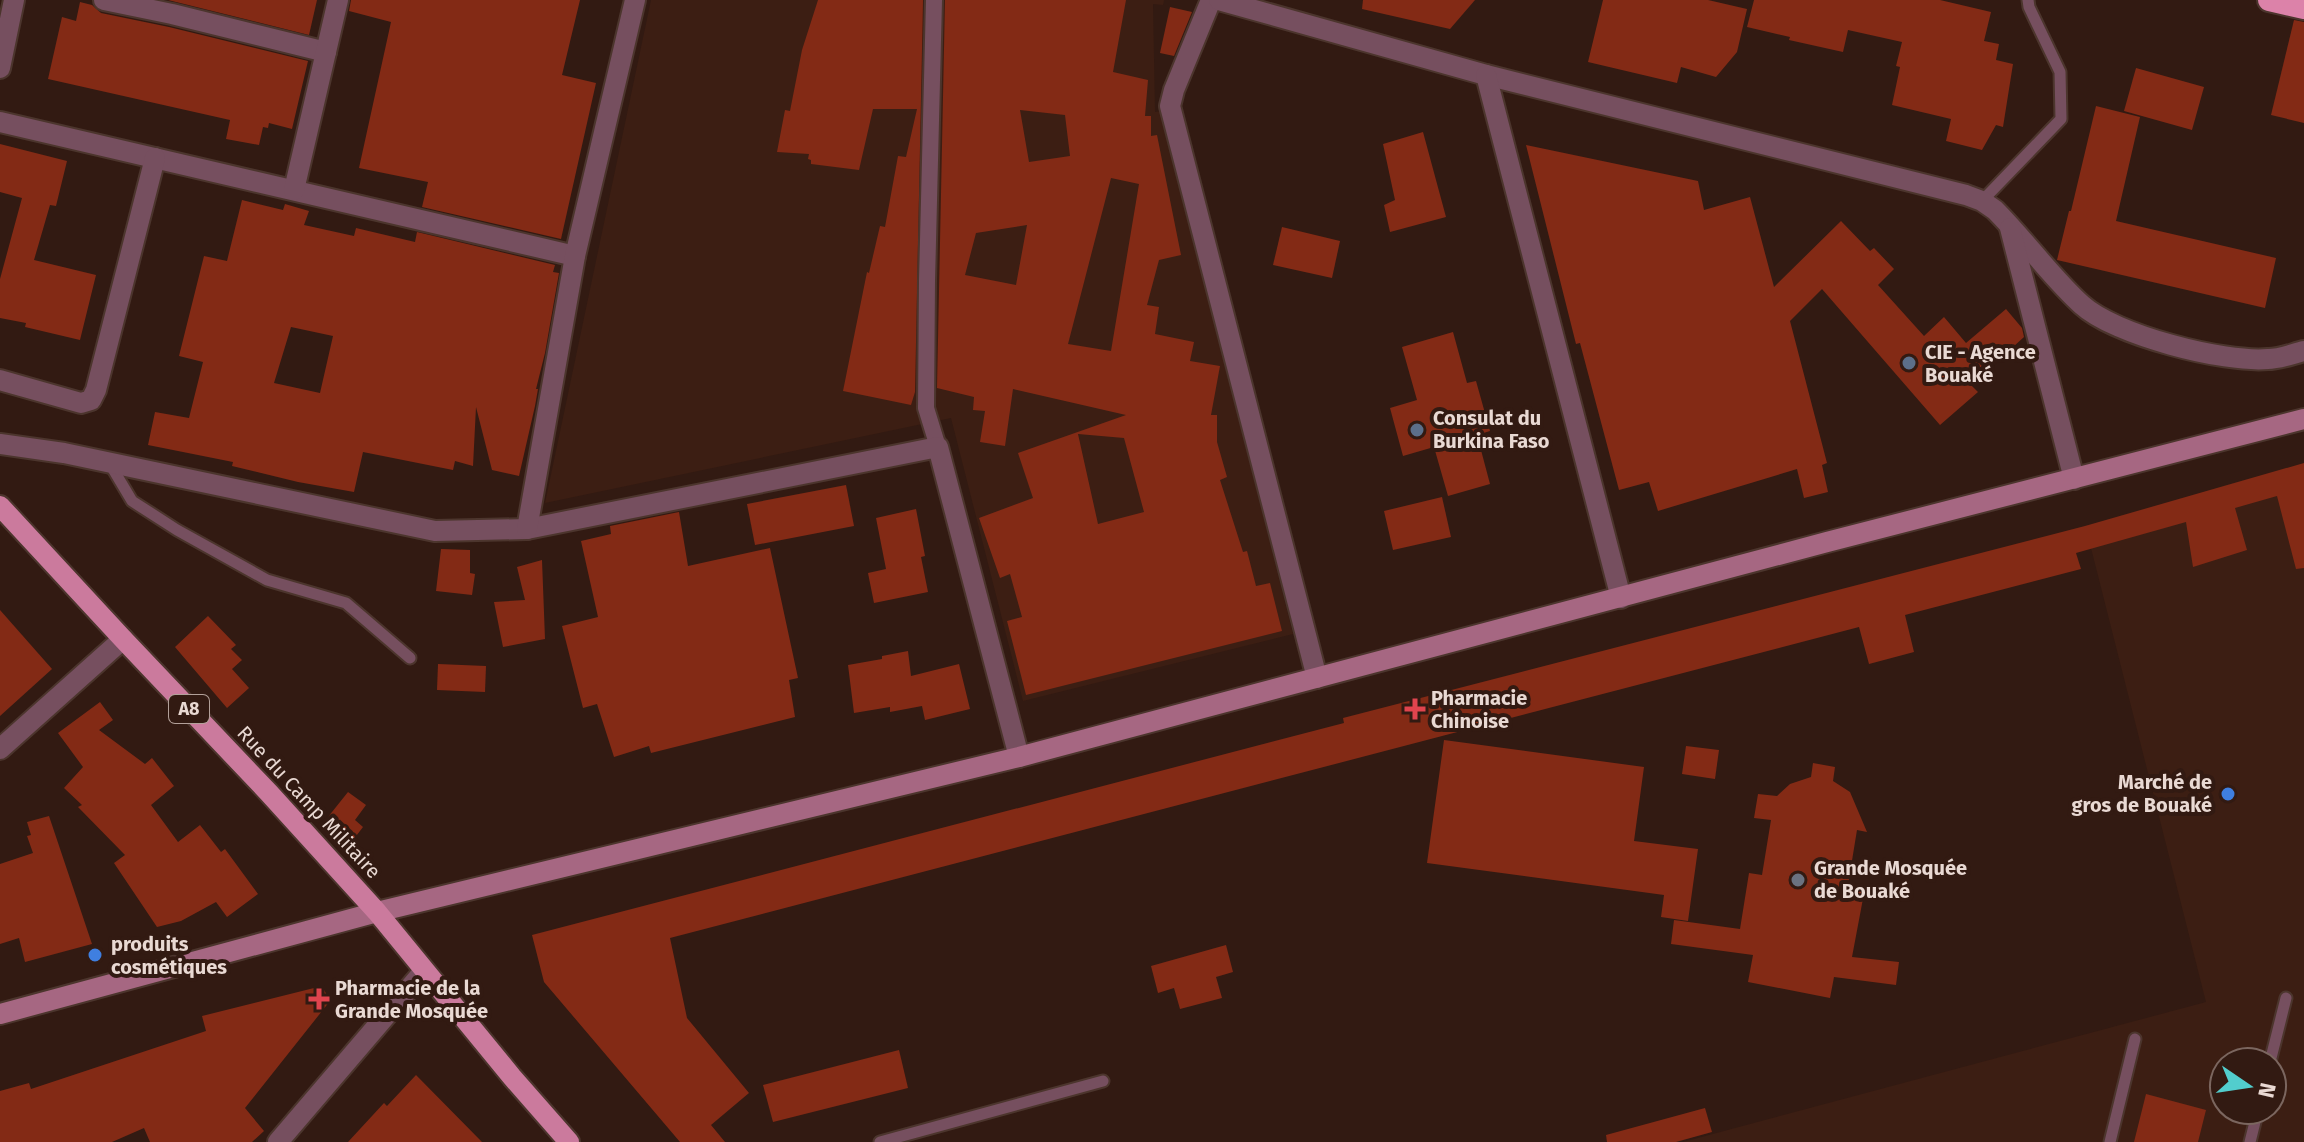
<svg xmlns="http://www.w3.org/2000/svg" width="2304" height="1142" font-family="'Fira Sans',sans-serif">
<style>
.built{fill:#3c1e13;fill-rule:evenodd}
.building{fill:#832a15;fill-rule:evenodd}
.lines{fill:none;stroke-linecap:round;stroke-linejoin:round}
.service-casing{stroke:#4c352d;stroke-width:15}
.pedestrian-casing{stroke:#4c352d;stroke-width:20}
.minor-casing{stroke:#4c352d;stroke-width:24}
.secondary-casing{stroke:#4c352d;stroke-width:24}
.primary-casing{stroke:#4c352d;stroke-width:24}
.trunk-casing{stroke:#4c352d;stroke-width:26}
.service{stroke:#764f5f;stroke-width:11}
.pedestrian{stroke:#764f5f;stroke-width:16}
.minor{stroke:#764f5f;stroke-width:20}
.secondary{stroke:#a66782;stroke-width:20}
.primary{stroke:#cb7a9d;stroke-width:20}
.trunk{stroke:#dc82a9;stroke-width:22}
.service-dot{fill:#5c6f8a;stroke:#321a12;stroke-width:3}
.health-dot{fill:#e0444e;stroke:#321a12;stroke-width:3}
.shop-dot{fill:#3f7fe0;stroke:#321a12;stroke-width:3}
.worship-dot{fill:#6b7280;stroke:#321a12;stroke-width:3}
.labels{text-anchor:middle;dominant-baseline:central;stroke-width:8;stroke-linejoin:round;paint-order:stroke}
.shield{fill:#321a12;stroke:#b2a099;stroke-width:2}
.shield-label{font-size:18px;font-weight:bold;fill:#e9d9d3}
.poi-label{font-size:20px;font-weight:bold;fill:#e9d9d3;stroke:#321a12;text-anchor:start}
.street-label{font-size:20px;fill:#e9d9d3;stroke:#321a12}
</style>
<rect width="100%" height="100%" fill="#321a12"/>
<g class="built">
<path d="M651,0H1164L1163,5L1153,4L1155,112L1161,111L1293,634L1023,701L951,418L545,503Z"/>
<path d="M2304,488V1142H1683L2206,1002L2091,548ZM2224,1062H2272V1110H2224Z"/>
</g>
<g class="building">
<path d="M168,0H317L309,35Z"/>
<path d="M351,0H580L562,75L596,83L561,239L422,207L428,182L359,168L391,22L349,11Z"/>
<path d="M818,0H923L915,392L911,405L843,391L867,272L869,273L880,226L885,227L898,156L906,157L917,109H873L859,170L811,164V160L808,159L809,154L777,152L785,110L790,111L802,50Z"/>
<path d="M945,0H1126L1113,72L1148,80L1145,116H1151V136L1157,135L1181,255L1159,260L1147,305L1159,307L1155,334L1194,342L1190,361L1220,366L1211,415H1217V442L1227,477L1220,480L1243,552L1247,551L1256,586L1270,583L1282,631L1026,695L1007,621L1022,617L1010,574L1000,578L979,518L1033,498L1018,453L1126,415L1013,389L1005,446L980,442L985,411L973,410L974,397L937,388ZM1020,110L1065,115L1070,156L1029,162ZM1111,178L1139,184L1111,351L1068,344ZM1027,225L1016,285L965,275L976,233ZM1078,434L1124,438L1144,512L1098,524Z"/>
<path d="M1363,0H1475L1450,29L1362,9Z"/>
<path d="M1603,0H1708L1747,9L1737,52L1716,77L1681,67L1677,83L1588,62Z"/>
<path d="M1754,0H1940L1991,12L1984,41L1999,44L1996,60L2013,64L2003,127L1996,125L1982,150L1946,141L1951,119L1892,105L1900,67L1896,66L1902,42L1848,30L1843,52L1789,40L1790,37L1747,27Z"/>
<path d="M80,2L92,5L101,13L169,27L308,61L292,129L269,123L268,128L263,127L259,145L226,139L230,120L48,79L62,17L76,21Z"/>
<path d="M1170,7L1192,12L1174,56L1160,53Z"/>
<path d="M2294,20L2304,22V123L2271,115Z"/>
<path d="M2136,68L2204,87L2192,130L2124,111Z"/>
<path d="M2096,106L2140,117L2116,221L2276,258L2265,308L2057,260L2069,211H2071Z"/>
<path d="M1423,132L1446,217L1390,232L1384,205L1395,200L1383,144Z"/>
<path d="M0,144L67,161L56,206L50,205L34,260L96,275L80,340L25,327L26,323L0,318V279L22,198L0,192Z"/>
<path d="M1526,145L1698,181L1704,210L1750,197L1774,287L1841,221L1870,251L1874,248L1894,269L1878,285L1924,336L1944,317L1966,343L2006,309L2022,328L2024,337L1971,385L1978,392L1940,425L1822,289L1790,321L1827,463L1822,465L1828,492L1804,498L1797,469L1658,511L1649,482L1619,490L1580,343L1576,344Z"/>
<path d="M242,200L283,210L285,204L309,211L304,225L354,236L356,228L415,242L417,232L555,265L553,272L559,273L545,353L536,389H538L535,406L519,476L492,470L476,407L473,466L455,461L453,470L363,452L354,492L298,482L232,466L233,462L148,445L155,412L189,418L203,362L179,356L204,256L227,261ZM291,327L333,336L320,393L274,383Z"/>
<path d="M1282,227L1340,241L1332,278L1273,265Z"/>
<path d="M1453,332L1467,383L1476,381L1490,431L1477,435L1490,484L1448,496L1434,447L1403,456L1390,408L1417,400L1402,347Z"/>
<path d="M2304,463V568L2296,569L2277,496L2235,508L2247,550L2193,567L2186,522L2076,553L2081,569L1905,615L1914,652L1869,664L1859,627L670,938L687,1018L749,1093L711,1125L725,1142H680L544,982L532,935L1344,723L1343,718L2085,526Z"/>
<path d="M846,485L854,526L755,545L747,504Z"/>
<path d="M1442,497L1451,537L1393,550L1384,511Z"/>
<path d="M916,509L925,556L921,557L928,592L874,603L868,573L886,569L876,518Z"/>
<path d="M679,512L688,566L770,548L798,678L789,680L795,717L651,753L649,746L614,757L597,704L583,708L562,626L598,617L581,541L611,534L610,526Z"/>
<path d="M441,549L470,550V573L475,574L472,595L436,591Z"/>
<path d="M542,560L545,639L503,647L494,602L525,600L517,567Z"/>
<path d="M0,610L52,669L0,716Z"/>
<path d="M208,616L236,645L231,649L242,660L232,669L249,688L227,708L175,647Z"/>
<path d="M908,651L911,676L959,664L970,709L925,720L922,706L890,712V707L854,713L848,665L882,659V656Z"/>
<path d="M438,664L486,666L485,692L437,690Z"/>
<path d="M100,702L113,720L99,730L145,764L152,758L174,786L151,805L178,842L200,825L221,852L225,849L258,894L227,917L216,902L181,921L157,927L114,863L125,855L78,807L82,805L64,788L83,767L58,733Z"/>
<path d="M1444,740L1644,767L1634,841L1698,849L1688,921L1661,917L1664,895L1427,863Z"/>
<path d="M1686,746L1719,750L1715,779L1682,774Z"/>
<path d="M1813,763L1835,767L1833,781L1850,792L1867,832L1857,830L1848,885L1865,888L1852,957L1899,962L1896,985L1834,977L1830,998L1748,982L1753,955L1671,944L1674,920L1740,929L1749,873L1762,875L1771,820L1754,818L1758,794L1777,796L1790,784L1811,777Z"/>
<path d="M348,792L366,805L355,820L363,827L350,844L324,822Z"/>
<path d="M49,816L92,944L25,962L19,938L0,944V864L33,853L27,836L31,835L27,822Z"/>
<path d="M1226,945L1233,972L1216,977L1222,998L1180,1009L1174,988L1158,993L1151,966Z"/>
<path d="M322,986L330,1001L245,1108L264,1131L252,1142H150L144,1128L112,1142H0V1091L29,1083L31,1089L206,1031L202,1016Z"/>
<path d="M899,1050L908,1088L773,1122L763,1085Z"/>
<path d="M416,1075L482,1142H348L384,1103L387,1106Z"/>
<path d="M2146,1094L2206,1110L2198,1142H2134Z"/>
<path d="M1705,1108L1712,1132L1676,1142H1607L1606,1135Z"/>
</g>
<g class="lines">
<g class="service-casing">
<g id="service">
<path d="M1982,201L2061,119L2060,72L2029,7L2028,0"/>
<path d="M110,464L132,501L177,530L267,580L346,603L410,658"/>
<path d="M2270,1062L2286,998"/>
<path d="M880,1142L1103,1081"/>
<path d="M2110,1142L2135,1039"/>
<path d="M2250,1142L2258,1110"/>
</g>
</g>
<g class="pedestrian-casing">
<path id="pedestrian" d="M934,0L927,281L926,408L938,447"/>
</g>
<g class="minor-casing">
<g id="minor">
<path d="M104,0L172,14L326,52"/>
<path d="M1211,0L1174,90L1170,106L1317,678"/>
<path d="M1219,0L1486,75L1966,195L1982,201L1995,210C2025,240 2051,277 2082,305C2115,335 2224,363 2268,359C2280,359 2292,354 2304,351"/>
<path d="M0,68L14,0"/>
<path d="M1486,75L1621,598"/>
<path d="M0,122L575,256"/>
<path d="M294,190L338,0"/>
<path d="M2010,228L2074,479"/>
<path d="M0,380L81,403L91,400L96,390L155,158"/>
<path d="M0,444L64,453L435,531L527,529L938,447L1019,757"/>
<path d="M527,529L575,256L635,0"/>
<path d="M0,749L123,639"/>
<path d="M278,1142L424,971"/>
</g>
</g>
<g class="secondary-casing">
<path id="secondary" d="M0,1014L377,912L1019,757L1827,542L2304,419"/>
</g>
<g class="primary-casing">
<path id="primary" d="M0,506L123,639L269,793L377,912L512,1077L569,1142"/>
</g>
<g class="trunk-casing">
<path id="trunk" d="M2269,0L2304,8"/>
</g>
<use href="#service" class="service"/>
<use href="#pedestrian" class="pedestrian"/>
<use href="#minor" class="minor"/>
<use href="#secondary" class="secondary"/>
<use href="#primary" class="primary"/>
<use href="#trunk" class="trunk"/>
</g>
<g class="service-dot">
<circle cx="1909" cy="363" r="8"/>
<circle cx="1417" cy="430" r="8"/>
</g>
<g class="health-dot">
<path d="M1411 697h8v8h8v8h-8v8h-8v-8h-8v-8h8z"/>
<path d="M315 987h8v8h8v8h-8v8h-8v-8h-8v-8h8z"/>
</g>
<g class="shop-dot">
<circle cx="2228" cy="794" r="8"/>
<circle cx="95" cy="955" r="8"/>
</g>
<circle class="worship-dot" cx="1798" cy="880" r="8"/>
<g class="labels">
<rect class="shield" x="169" y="695" width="40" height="28" rx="6"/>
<g class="shield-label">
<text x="189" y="709">A8</text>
</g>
<g class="poi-label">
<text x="1925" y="352">CIE - Agence<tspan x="1925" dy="23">Bouaké</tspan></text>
<text x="1433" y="418">Consulat du<tspan x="1433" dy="23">Burkina Faso</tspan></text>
<text x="1431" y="698">Pharmacie<tspan x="1431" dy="23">Chinoise</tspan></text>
<text x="2212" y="782" text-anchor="end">Marché de<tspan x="2212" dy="23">gros de Bouaké</tspan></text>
<text x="1814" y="868">Grande Mosquée<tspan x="1814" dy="23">de Bouaké</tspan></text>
<text x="111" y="944">produits<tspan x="111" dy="23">cosmétiques</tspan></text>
<text x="335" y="988">Pharmacie de la<tspan x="335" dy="23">Grande Mosquée</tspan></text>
</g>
<g class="street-label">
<text transform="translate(309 802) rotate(47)">Rue du Camp Militaire</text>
</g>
</g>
<g transform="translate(2248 1086) rotate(103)"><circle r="38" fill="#321a12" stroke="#7b665f" stroke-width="2"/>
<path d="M0-6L14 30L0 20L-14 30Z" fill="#52cdcd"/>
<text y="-12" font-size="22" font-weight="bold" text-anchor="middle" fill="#e9d9d3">N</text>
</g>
</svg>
